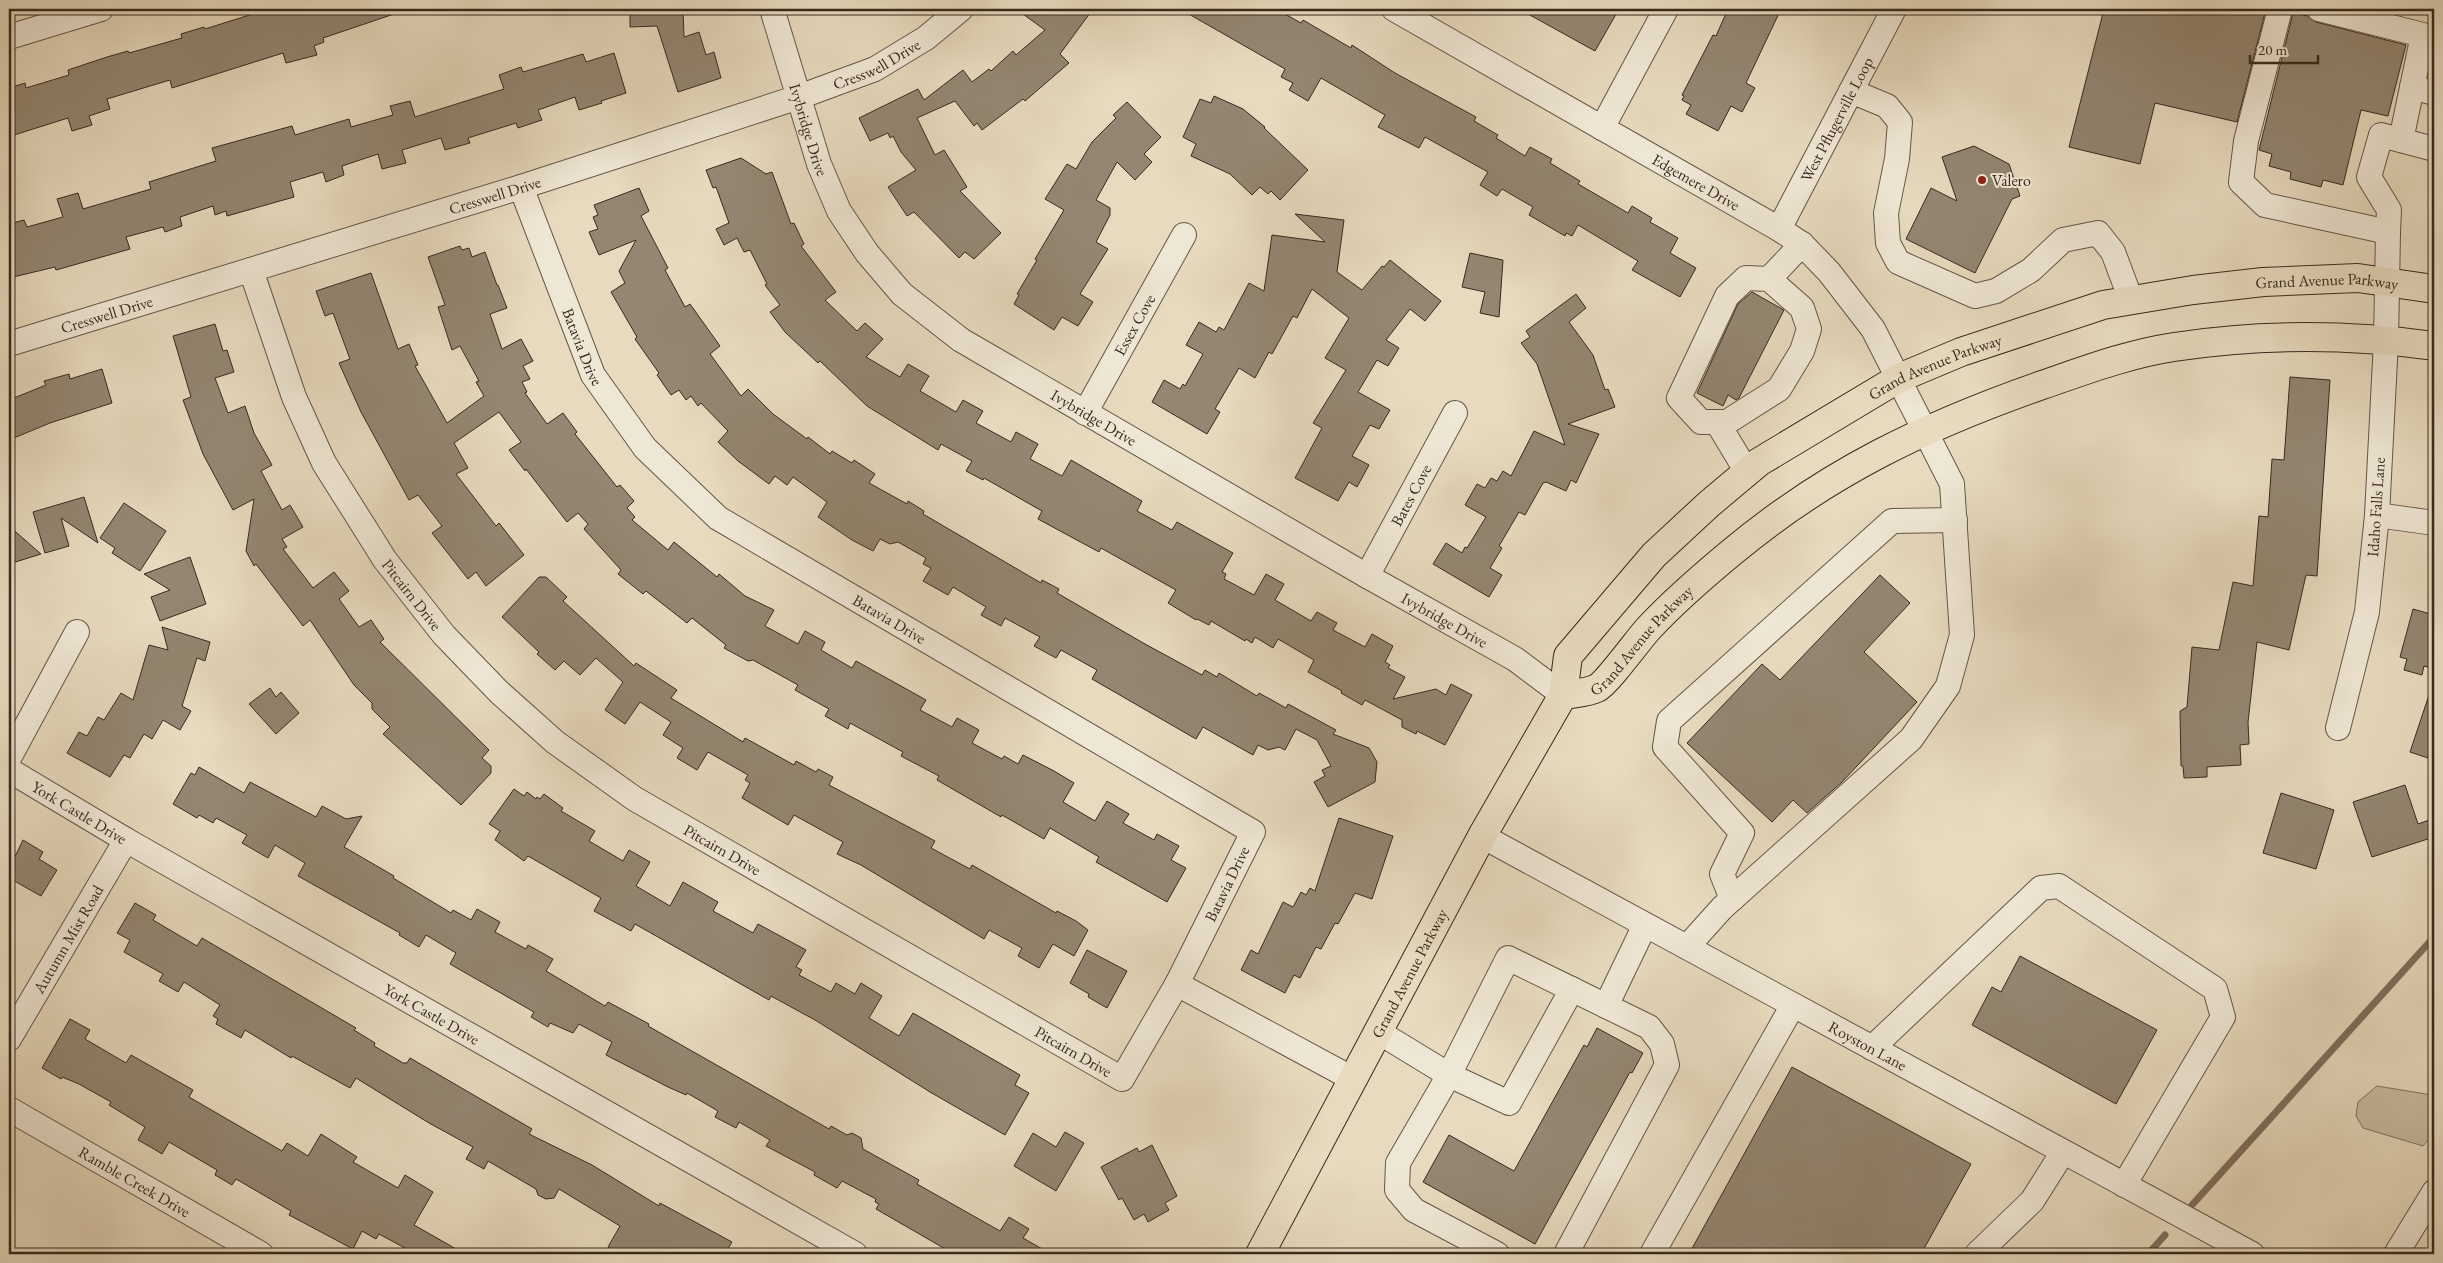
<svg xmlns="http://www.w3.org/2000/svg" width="2443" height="1263" font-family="'EB Garamond',serif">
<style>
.green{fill:#c9bca3;stroke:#807361}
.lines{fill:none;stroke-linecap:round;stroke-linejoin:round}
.stream{stroke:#7e705e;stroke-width:7}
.building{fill:#938672;stroke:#382a1f}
.minor-casing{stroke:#645647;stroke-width:26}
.major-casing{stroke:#382a1f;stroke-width:30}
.minor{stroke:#efe7d5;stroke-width:24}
.major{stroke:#e7dabe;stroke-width:28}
.poi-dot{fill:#8f2418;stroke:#efe7d5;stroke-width:2}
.labels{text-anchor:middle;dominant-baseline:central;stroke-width:4;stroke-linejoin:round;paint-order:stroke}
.street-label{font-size:16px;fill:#382a1f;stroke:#efe7d5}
.poi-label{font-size:16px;fill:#382a1f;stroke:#efe7d5;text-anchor:start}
</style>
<rect width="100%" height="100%" fill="#e7dabe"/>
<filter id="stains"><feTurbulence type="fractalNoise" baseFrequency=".004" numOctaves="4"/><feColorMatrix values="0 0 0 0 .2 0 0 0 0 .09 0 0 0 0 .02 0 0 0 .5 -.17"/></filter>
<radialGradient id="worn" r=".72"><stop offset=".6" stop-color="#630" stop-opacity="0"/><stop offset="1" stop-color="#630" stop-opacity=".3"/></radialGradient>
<path class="green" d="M2377,1086L2432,1095L2434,1097V1133L2423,1146L2363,1128L2356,1116L2358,1102Z"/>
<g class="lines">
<g class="stream">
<path d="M2192,1205L2434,937"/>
<path d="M2148,1254L2165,1235"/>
</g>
</g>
<g class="building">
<path d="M282,9H400V12L323,38L324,42L314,46L317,55L286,63L283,53L172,88L170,80L107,99L110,109L89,116L92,125L72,131L68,118L14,135L9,118V88L25,83L26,88L69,75L68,70L107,57L128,51L129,53L182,38L181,34L204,27L205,29L259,12L260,15Z"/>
<path d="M630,9H683L684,37L699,32L706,55L714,52L721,78L678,92L657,26L630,27Z"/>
<path d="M1016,9H1093L1060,54L1069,63L1025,101L1023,99L982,130L977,123L974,126L955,101L917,118L935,155L944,150L967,187L960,191L1001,233L974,259L965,252L959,258L914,212L907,216L888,187L916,170L901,152L893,136L890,138L888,133L870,141L859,118L918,89L924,100L963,70L972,82L989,69L991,71L1013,51L1016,55L1045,30Z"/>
<path d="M1180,9H1276L1301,23L1303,20L1351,48L1352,45L1395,73L1476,117L1474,121L1498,135L1496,138L1525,156L1530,147L1552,159L1550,163L1580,181L1578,184L1628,213L1632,206L1652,218L1650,222L1678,238L1670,253L1696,268L1680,297L1632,270L1638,261L1578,225L1572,236L1566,233L1565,236L1529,215L1533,207L1502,189L1497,196L1480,185L1488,172L1425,137L1419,148L1378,127L1385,115L1321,78L1308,101L1289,90L1293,83L1281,77L1285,69Z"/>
<path d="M1519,9H1619L1595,51Z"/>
<path d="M1728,9H1781L1746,83L1755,88L1742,112L1731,106L1718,131L1686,114L1691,105L1682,100L1684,96L1682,95L1713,35L1716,36Z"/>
<path d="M2104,9H2266L2237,122L2155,103L2140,164L2069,147Z"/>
<path d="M2293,13L2308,16L2316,22L2406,45L2388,116L2361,110L2343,185L2323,180L2321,187L2290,179L2291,172L2269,166L2272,154L2259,150Z"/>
<path d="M614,53L626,93L601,101L602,103L579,110L575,97L538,110L542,120L518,128L516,123L468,138L470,143L445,150L441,138L402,150L406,163L382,169L378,154L342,166L344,175L326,182L323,172L290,182L294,197L227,216L226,211L215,215L213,206L180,217L182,226L165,232L163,227L126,237L130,249L56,270L55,267L9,278V224L24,220L27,227L63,217L57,199L78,193L83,209L151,189L149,182L216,161L212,148L292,126L295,135L349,119L351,127L393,115L390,106L410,101L415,117L504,89L499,75L521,67L523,72L583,54L586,62Z"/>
<path d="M1214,96L1243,109L1265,127L1264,128L1308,170L1280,200L1271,191L1268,194L1260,187L1252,195L1230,174L1191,156L1196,144L1183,137L1200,99L1211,103Z"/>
<path d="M1127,102L1161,137L1144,154L1152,162L1135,180L1117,162L1096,200L1110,208V215L1096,242L1108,249L1080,294L1093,302L1078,326L1062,317L1054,330L1014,304L1019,295L1017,294L1037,260L1035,259L1064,210L1045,199L1067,164L1076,169L1092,142L1116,118L1113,115Z"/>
<path d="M1974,146L2009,164L2020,196L2012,199L1975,273L1906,239L1931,188L1957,201L1942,157Z"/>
<path d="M741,158L766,174L772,172L791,224L794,223L804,244L801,246L836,292L825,300L857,331L865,323L883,339L866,357L900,377L908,364L929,376L920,391L956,412L963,400L983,411L976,423L1011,442L1016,432L1038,444L1030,459L1062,476L1071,460L1142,501L1137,511L1172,530L1177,522L1233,553L1222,572L1226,574L1224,579L1254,595L1266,574L1284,584L1275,600L1311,621L1317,612L1337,623L1333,630L1365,647L1372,634L1393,646L1385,662L1390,665L1388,668L1405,677L1393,699L1436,689L1446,695L1451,684L1472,695L1445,745L1417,731L1416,734L1402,727V720L1365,700L1362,705L1341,693L1342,691L1308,672L1314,660L1278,639L1273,648L1255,637L1252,643L1246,639L1245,641L1211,621L1209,625L1197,619L1196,620L1168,603L1176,590L1101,548L1099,552L1038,519L1042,511L984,478L983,480L966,471L972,461L941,444L938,450L867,406L820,361L818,363L785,332L770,312L780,305L765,285L767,284L750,250L744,252L737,238L724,245L716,229L729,223L716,187L713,188L706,170Z"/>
<path d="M639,188L649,211L641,216L668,268L665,270L685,307L690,304L720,346L710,354L741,396L748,389L773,414L807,439L808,437L830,454L832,451L852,463L854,460L875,474L869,483L907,504L908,501L924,511L923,514L1041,583L1042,580L1059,589L1057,593L1145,644L1202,675L1205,670L1217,677L1219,673L1257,696L1259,693L1286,708L1288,704L1336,730L1333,734L1369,748L1377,762L1375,782L1328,807L1314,782L1325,776L1322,770L1331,766L1317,740L1296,729L1285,750L1279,747L1268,750L1258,745L1253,755L1203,727L1196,739L1092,679L1097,670L1061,650L1056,658L1034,646L1040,637L1005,618L1001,626L981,615L986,607L953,587L948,595L923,581L931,568L923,564L926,558L898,542L890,544L880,539L873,551L852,540L818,517L827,502L793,477L787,485L775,476L769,484L738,461L718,442L728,431L701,403L698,406L691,396L686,400L679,390L671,395L657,375L659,373L635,339L637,337L611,292L625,283L619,271L636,240L599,255L589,232L598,229L593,217L598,215L594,205Z"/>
<path d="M1295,214L1344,220L1337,272L1362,290L1382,266L1384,267L1390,260L1441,301L1425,321L1410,309L1386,340L1399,348L1388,366L1377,360L1358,392L1390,410L1379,429L1370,425L1352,456L1369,465L1357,487L1349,482L1338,501L1295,478L1322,428L1313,423L1346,370L1325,358L1349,318L1312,289L1297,318L1293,316L1272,354L1269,352L1255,378L1239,368L1215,409L1220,412L1207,434L1152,402L1164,380L1180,389L1183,384L1185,386L1203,354L1186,345L1199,322L1216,332L1219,327L1224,330L1249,283L1264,291L1272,235L1325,242Z"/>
<path d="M460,246L462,250L469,248L472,257L485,252L497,285H498L507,308L490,314L502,349L521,339L533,361L523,366L530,379L522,382L527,392L525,393L547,424L563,413L577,432L575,434L617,487L620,485L634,501L627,508L635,517L632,520L668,550L674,542L717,577L719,574L745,596L774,610L765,626L798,644L805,631L825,642L821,650L852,668L856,661L926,700L920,710L952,727L957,718L979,730L972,743L1002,759L1004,756L1018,764L1023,755L1054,771L1074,783L1063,802L1095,821L1107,801L1129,814L1123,823L1154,840L1157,834L1179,846L1171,860L1186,868L1167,902L1096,862L1099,857L1050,828L1044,839L1002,815L1001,817L937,780L939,776L901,756L903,752L850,723L848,729L825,716L829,709L795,690L798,685L753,660L748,661L724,648L726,645L692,618L687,623L646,591L643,594L618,574L621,570L584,529L588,524L578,513L567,522L526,469L525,471L509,450L521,442L499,412L454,443L468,468L456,474L496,526L499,523L524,555L486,586L476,572L468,579L432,533L442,526L418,495L409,500L361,412L339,363L350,359L333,313L325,316L316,291L371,273L398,349L409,344L418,365L415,366L447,423L484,396L476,382L479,381L460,346L452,350L438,307L445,305L428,257Z"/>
<path d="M1470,253L1503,260L1499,317L1480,313L1485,292L1462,287Z"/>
<path d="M1752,292L1784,310L1739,398L1736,400L1728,395L1723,406L1697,393L1738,304Z"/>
<path d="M1576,294L1586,308L1569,322L1593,355L1605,390L1608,389L1615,407L1568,424L1599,434L1576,483L1571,480L1566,491L1546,482L1543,483L1525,515L1519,512L1499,546L1502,548L1490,568L1502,575L1489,597L1433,564L1446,543L1462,553L1465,547L1467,548L1486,517L1465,505L1477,484L1485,488L1491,478L1497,481L1503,471L1511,476L1534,431L1565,445L1537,364L1521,343L1530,337L1526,331Z"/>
<path d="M215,324L223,351L227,350L234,372L215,378L228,413L245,406L254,433L272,465L261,471L282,510L290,505L303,527L282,539L287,547L283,549L313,588L334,572L349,591L339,599L359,627L371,620L384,639L380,642L489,750L482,758L491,766V773L461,805L383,734L390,727L372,709V703L354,685L310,620L303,626L256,564L254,566L246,551L254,499L233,510L203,454L183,400L191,397L173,336Z"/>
<path d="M102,369L112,403L50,423L9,440V400L46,385L44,381L69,374L70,379Z"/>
<path d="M2290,377L2330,380L2317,576L2306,575L2289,650L2257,642L2248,722L2249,744L2240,745L2241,765L2207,767V777L2184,778L2183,766H2181L2180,711L2187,707L2192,647L2219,650L2233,582L2253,586L2259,516L2268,517L2272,459L2284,460Z"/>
<path d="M84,497L98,543L61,518L69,546L45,553L33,512Z"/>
<path d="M124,503L166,531L140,571L112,553L115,548L100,538Z"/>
<path d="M9,526L41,554L9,564Z"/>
<path d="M190,557L206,604L160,621L151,597L170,590L144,574Z"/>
<path d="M1880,575L1910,603L1864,652L1917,702L1842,782L1807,813L1793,800L1772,822L1687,743L1762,664L1780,680Z"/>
<path d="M539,577H546L567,597L563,601L634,666L636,663L677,690L671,698L743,742L745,738L794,765L796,761L816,772L818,769L833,777L829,785L935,841L931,848L970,869L972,865L1056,913L1057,911L1076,921L1088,930L1074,956L1053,944L1039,968L1018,956L1022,948L989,930L984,939L861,865L837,854L843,842L794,815L788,825L742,798L750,783L745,780L748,775L708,752L697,770L677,758L683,748L663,735L671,722L640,702L625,724L605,710L623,682L596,658L580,675L564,661L555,670L537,654L539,652L502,617Z"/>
<path d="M2413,609L2434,615V669L2424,666L2422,675L2404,670L2407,659L2400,657Z"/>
<path d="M162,627L210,642L205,661L197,658L182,706L191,711L180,730L163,720L152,739L144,734L130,758L124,755L110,777L67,753L79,732L87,736L98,717L104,720L121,693L133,700L149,645L168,650Z"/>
<path d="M270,688L276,697L281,692L299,713L276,734L249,704Z"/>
<path d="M2431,689H2434V760L2410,752Z"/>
<path d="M199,767L244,793L250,782L316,817L322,806L346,819L362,816L344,847L394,876L393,878L451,913L453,910L471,920L477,909L500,922L495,932L526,949L528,945L553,959L546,971L605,1006L608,1002L649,1024L648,1026L829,1129L831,1126L847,1135L852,1133L861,1138L863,1149L919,1180L917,1184L1000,1231L1009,1217L1029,1229L1023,1238L1051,1254H954L876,1209L879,1204L875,1202L876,1199L842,1181L837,1188L814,1175L815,1172L766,1146L770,1140L739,1122L736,1128L715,1117L718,1111L687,1093L686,1095L668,1087L606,1055L612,1042L579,1024L573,1033L550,1023L548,1027L531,1017L534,1012L450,964L456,953L426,935L419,947L399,935L400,933L298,876L305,863L275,845L268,858L242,843L247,835L216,818L213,823L199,815L197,818L173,804L191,773L195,775Z"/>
<path d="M2405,785L2418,824L2429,820L2434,837L2372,857L2353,802Z"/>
<path d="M514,789L524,796L527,792L536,799L537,797L540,799L544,794L563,808L561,811L595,831L589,841L623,861L629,850L650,862L636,886L670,906L683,882L718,902L713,911L753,933L758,924L806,950L796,967L802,970L799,975L831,992L836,983L855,994L861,983L882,996L869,1018L899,1036L913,1013L1020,1075L1015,1085L1029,1093L1005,1135L930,1092L815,1020L771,996L769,1000L635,924L631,931L594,911L601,898L528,856L524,861L495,840L500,831L489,824Z"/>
<path d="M2281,793L2334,810L2316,869L2263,853Z"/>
<path d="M1339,818L1393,836L1372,899L1355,893L1338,924L1335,923L1321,949L1316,947L1300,978L1294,975L1285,993L1241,970L1251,950L1258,954L1283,902L1293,907L1301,892L1306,895L1310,888L1315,891Z"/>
<path d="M23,840L43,852L39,859L57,870L41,896L9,878V869Z"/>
<path d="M135,903L156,915L153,920L197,946L202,938L356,1028L354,1030L375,1043L374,1046L403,1063H407L410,1058L532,1129L529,1134L592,1165L659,1206L660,1203L732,1242L725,1254H620L608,1247L620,1226L559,1189L554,1198L546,1199L538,1195L536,1189L488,1161L484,1169L466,1159L473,1147L429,1123L356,1078L350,1088L292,1056L291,1058L245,1030L241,1038L216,1024L218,1019L213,1016L220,1005L184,982L178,992L159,981L163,974L124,952L130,940L117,933Z"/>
<path d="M1087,950L1127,971L1107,1008L1088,997L1089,994L1070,983Z"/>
<path d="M2020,956L2157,1030L2116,1104L1972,1025L1992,987L2001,992Z"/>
<path d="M70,1019L90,1030L85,1039L126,1063L131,1055L193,1090L189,1097L282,1151L287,1143L308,1156L321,1134L357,1157L353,1162L398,1188L405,1175L433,1192L414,1225L465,1254H416L379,1234L376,1239L362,1231L353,1249L289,1215L291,1211L236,1179L232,1185L215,1175L217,1170L169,1142L162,1154L154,1149L138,1140L145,1127L109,1105L111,1102L79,1084L62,1077L61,1079L42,1068Z"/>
<path d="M1597,1028L1643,1053L1632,1073L1630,1072L1535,1244L1423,1182L1449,1135L1514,1171L1584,1045L1587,1047Z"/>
<path d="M1792,1067L1971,1164L1921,1254H1689Z"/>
<path d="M1065,1132L1084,1143L1056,1191L1014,1166L1033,1133L1056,1147Z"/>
<path d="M1152,1145L1177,1196L1165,1203L1169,1210L1148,1222L1144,1214L1134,1220L1122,1198L1119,1200L1101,1167L1137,1148L1139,1152Z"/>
</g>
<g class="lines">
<g class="minor-casing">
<g id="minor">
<path id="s1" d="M772,9L819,164L839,211L867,253L902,294L961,340L1367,576L1515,659L1563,695"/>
<path id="s2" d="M1394,9L1779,229L1802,244L1829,272L1873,329L1952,484L1962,635L1948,686L1911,739L1722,908L1687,947"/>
<path d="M2280,9L2246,141L2241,182L2265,205L2388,232L2386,341L2377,515L2367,612L2338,728"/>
<path d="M2319,9L2423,35L2401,140"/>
<path d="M9,37L101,9"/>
<path d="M2412,87L2434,93"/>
<path d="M1851,91L1887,106L1900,122L1897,159L1886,213L1888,243L1898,262L1975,296L1996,291L2031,270L2063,240L2098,233L2113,252L2131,300"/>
<path d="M1602,128L1666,9"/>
<path id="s3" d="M521,187L593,375L645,448L718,518L1253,832L1177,984"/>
<path id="s4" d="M1779,229L1894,9"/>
<path d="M2388,232L2389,210L2369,177L2381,135L2434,149"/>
<path id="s5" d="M251,270L294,397L324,463L385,560L444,635L499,692L555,742L635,799L1122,1079L1177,984L1353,1079"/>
<path d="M1769,279L1802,308L1809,329L1802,351L1779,389L1727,422H1701L1679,398L1727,296L1746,278L1769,279L1802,244"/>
<path id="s6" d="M9,344L521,187L799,97L875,69L926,38L961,9"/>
<path id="s7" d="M1085,413L1184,235"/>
<path d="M1717,422L1747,472"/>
<path d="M2377,515L2434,523"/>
<path id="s8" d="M1367,576L1455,413"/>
<path d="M9,758L77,632"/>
<path id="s9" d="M9,770L126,840L855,1254"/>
<path id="s10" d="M1482,836L2252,1254"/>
<path d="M1732,899L1722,874L1742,833L1665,747L1669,721L1892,521L1955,520"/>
<path d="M1606,1006L1645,925"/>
<path d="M1377,1031L1449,1075L1509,1103L1572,989"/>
<path id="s11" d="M9,1039L126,840"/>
<path d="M1872,1048L2041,888L2059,886L2215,989L2223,1017L2124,1185"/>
<path id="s12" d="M9,1109L261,1254"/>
<path d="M1497,1254L1414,1210L1397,1190L1398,1163L1449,1075L1508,958L1649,1027L1662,1044L1667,1065L1566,1254"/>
<path d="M1652,1254L1793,1005"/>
<path d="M1977,1254L2032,1201L2063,1152"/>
<path d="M2396,1254L2434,1192"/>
</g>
</g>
<g class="major-casing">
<g id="major">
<path id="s13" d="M1563,695C1573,693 1588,693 1597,688C1607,683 1638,640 1648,629C1674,601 1703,576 1732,552C1828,472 1925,426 2042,385C2086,370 2128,354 2174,347C2260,334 2348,334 2434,346"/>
<path id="s14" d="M1260,1254L1482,836L1563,695L1568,656L1654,555L1709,504L1759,462L1899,378L1961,352L2103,305L2193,290L2263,282L2358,278L2434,289"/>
</g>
</g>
<use href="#minor" class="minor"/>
<use href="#major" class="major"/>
</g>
<circle class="poi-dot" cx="1982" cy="180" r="5"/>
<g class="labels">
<g class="street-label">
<text stroke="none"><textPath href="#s6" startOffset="912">Cresswell Drive</textPath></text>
<text stroke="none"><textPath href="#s4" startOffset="124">West Pflugerville Loop</textPath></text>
<text stroke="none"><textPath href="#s1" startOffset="126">Ivybridge Drive</textPath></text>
<text stroke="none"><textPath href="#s2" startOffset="348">Edgemere Drive</textPath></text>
<text stroke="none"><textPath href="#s6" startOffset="508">Cresswell Drive</textPath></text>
<text stroke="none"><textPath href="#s14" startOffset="1554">Grand Avenue Parkway</textPath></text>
<text stroke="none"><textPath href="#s6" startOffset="102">Cresswell Drive</textPath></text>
<text stroke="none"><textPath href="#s7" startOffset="101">Essex Cove</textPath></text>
<text stroke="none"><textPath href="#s3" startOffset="171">Batavia Drive</textPath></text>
<text stroke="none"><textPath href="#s14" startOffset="1149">Grand Avenue Parkway</textPath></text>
<text stroke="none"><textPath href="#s1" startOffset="546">Ivybridge Drive</textPath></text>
<text stroke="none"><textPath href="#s8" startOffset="92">Bates Cove</textPath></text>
<text transform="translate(2376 507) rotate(-86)">Idaho Falls Lane</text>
<text stroke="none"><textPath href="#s5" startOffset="365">Pitcairn Drive</textPath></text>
<text stroke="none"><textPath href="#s3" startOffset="591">Batavia Drive</textPath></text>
<text stroke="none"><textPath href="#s1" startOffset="951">Ivybridge Drive</textPath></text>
<text stroke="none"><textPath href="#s13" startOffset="100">Grand Avenue Parkway</textPath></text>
<text stroke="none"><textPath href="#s9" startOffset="82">York Castle Drive</textPath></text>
<text stroke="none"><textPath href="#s5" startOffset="770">Pitcairn Drive</textPath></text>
<text transform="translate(1227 884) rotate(-64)">Batavia Drive</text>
<text stroke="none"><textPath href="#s11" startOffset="116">Autumn Mist Road</textPath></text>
<text stroke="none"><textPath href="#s14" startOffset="318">Grand Avenue Parkway</textPath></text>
<text stroke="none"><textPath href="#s9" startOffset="488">York Castle Drive</textPath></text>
<text stroke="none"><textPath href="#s10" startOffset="439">Royston Lane</textPath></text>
<text stroke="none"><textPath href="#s5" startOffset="1175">Pitcairn Drive</textPath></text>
<text stroke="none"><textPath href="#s12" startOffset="145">Ramble Creek Drive</textPath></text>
</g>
<g class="poi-label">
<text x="1992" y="180">Valero</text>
</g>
</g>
<rect width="2443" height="1263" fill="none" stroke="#e7dabe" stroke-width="30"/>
<rect x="10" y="10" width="2423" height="1243" fill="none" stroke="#382a1f" stroke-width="2.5"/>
<rect x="15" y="15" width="2413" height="1233" fill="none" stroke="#382a1f"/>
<path d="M2250 55v8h68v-8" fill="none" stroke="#382a1f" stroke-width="2.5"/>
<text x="2258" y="55" font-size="15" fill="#382a1f" stroke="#efe7d5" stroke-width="4" paint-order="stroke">20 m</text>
<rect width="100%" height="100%" filter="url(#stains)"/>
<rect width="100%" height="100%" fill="url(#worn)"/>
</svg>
